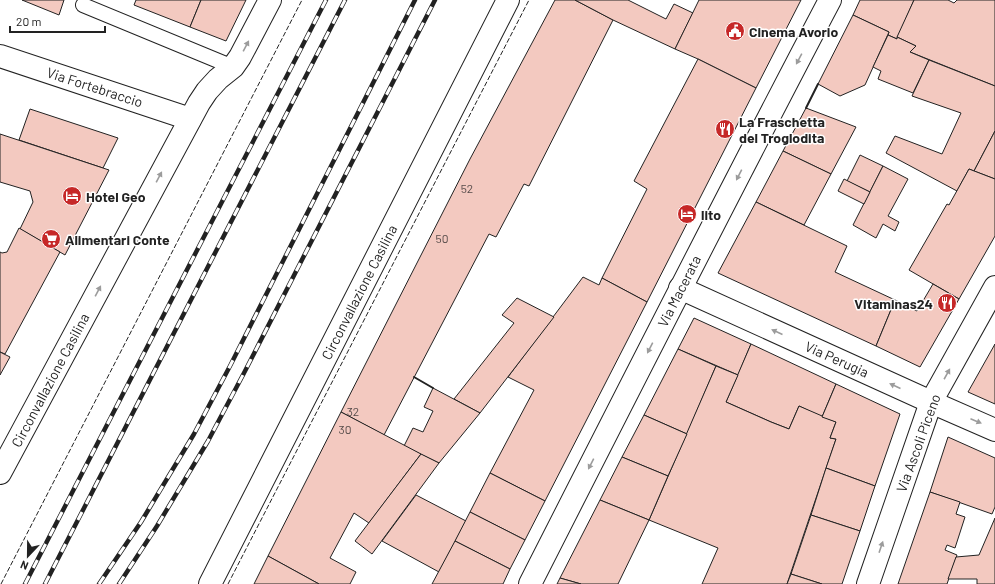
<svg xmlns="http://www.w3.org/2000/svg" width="995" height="584" font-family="Barlow,sans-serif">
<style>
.building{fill:#f3c9c0;stroke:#222}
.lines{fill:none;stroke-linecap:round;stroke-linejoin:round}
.lane-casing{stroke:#222;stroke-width:16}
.street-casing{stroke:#222;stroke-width:24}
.secondary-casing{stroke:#222;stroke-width:24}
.lane{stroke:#fff;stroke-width:14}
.street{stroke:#fff;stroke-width:22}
.secondary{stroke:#fff;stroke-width:22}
.rail-casing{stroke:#222;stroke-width:4.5}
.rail{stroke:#fff;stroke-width:3;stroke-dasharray:9;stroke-linecap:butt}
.fence{stroke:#222;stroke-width:1;stroke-dasharray:5 2;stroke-linecap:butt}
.wall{stroke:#222;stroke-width:2}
.oneway{fill:#9c9c9c}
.labels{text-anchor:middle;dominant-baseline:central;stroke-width:3;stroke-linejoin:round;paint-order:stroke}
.number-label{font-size:12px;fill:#564c4a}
.poi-label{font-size:14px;font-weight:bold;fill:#222;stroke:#fff;text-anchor:start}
.street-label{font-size:14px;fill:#222;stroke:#fff}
</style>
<rect width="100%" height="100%" fill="#fff"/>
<g class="building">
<path d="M22,0H64L59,15Z"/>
<path d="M136,0H201L190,27L134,5Z"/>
<path d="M201,0H246L226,41L190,27Z"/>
<path d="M555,0H575L613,20L529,186L524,184L496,237L489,234L384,435L341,412L470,159Z"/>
<path d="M575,0H628L666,19L674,4L693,13L675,49L613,20Z"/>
<path d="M699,0H801L756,88L698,59L675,49Z"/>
<path d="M860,0H914L897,39L888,35L889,32L853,15Z"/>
<path d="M914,0H948L954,3L957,0H995V86L910,52L916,46L897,37Z"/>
<path d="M853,15L889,32L865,85L840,96L818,84Z"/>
<path d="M888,35L897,39V37L916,46L910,52L929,60L913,93L878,79L881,71L873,67Z"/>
<path d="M698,59L756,88L647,302L602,278L647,189L634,181Z"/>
<path d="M929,60L995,86V131L974,171L969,169L957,191L886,153L895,136L942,154L961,113L912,96Z"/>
<path d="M806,108L856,127L831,174L783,151Z"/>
<path d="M30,109L118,138L103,168L19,140Z"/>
<path d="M995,131V179L974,171Z"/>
<path d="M0,134L109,170L65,255L20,229L33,202L30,191L0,182Z"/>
<path d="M783,151L831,174L804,225L756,202Z"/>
<path d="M860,155L883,166L870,192L847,181Z"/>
<path d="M883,166L908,179L888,216L899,222L895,231L883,224L876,238L853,225Z"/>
<path d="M969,169L995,179V236L959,299L909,270L947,204L949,205Z"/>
<path d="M844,179L870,192L864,204L838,191Z"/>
<path d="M756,202L847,246L835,272L895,300L876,346L718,273Z"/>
<path d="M19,228L60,252L5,354L0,352V252L2,253L7,252Z"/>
<path d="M583,277L599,285L602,278L647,302L545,501L490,473L534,390L508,377Z"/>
<path d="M933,284L959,299L920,367L876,346L895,300L917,311Z"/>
<path d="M517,298L554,317L480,413L454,399L514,323L502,315Z"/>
<path d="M694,318L751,344L738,375L678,349Z"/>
<path d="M751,344L836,384L822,417L799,406L789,429L771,422L726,402Z"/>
<path d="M995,344V404L968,392Z"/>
<path d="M678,349L716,366L687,434L644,415Z"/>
<path d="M0,352L10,357L0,375Z"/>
<path d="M716,366L738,375L726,402L771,422L789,429L799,406L836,422L830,438L836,439L787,584H702L718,548L649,520Z"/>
<path d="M836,384L900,414L875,486L826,468L836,439L830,438L836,422L822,417Z"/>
<path d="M433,388L480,413L439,463L404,446L413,428L423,432L433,411L424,407Z"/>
<path d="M341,412L421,454L369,523L354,513L330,558L356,572L350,584H319L268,556Z"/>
<path d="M644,415L687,434L668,476L622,457Z"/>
<path d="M948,437L995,458V507L992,514L930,492Z"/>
<path d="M421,454L439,463L372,554L355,541Z"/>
<path d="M622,457L668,476L649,520L600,500Z"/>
<path d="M826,468L875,486L860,531L811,515Z"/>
<path d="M490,473L545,501L525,540L470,512Z"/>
<path d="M930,492L960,502L956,514L965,517L955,548L947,545L945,550L957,555L947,584H898Z"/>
<path d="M416,495L466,521L439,572L382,541Z"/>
<path d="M600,500L649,520L618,584H581L560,578Z"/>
<path d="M470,512L525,540L510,569L455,541Z"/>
<path d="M811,515L860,531L842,584H822L791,574Z"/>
<path d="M995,518V584H977V579H948L956,557L979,555Z"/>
<path d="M455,541L510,569L503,584H432Z"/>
<path d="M268,556L319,584H254Z"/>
<path d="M791,574L822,584H787Z"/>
<path d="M560,578L581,584H557Z"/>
</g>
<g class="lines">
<g class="lane-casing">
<path id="lane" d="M83,5L233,67"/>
</g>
<g class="street-casing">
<g id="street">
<path d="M0,56L190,119"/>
<path d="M680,288L931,402L995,430"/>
<path d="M210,584L508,0"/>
<path d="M530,584C629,389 728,194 830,0"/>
<path d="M868,584L931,402L995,287"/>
</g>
</g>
<g class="secondary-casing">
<path id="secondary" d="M0,473L199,103L207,91L218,79L233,67L240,57L270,0"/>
</g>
<use href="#lane" class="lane"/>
<use href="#street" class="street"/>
<use href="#secondary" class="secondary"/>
<g class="rail-casing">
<g id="rail">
<path d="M25,584L326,0"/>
<path d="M45,584L345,0"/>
<path d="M99,584L141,522L194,434L230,366L415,0"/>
<path d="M119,584L157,526L208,441L244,373L435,0"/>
</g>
</g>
<use href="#rail" class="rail"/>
<g class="fence">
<path d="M1,584L302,0"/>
<path d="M228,584L529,0"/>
</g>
<g class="wall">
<path d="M806,108L818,84"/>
<path d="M414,377L433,388"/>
</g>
</g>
<defs><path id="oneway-solid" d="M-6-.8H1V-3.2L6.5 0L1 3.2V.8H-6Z"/></defs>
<g class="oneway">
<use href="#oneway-solid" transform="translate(246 46) rotate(-62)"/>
<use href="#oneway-solid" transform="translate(799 59) rotate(118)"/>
<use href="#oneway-solid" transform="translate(739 175) rotate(117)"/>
<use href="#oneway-solid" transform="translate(159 177) rotate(-62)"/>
<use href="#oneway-solid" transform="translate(98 291) rotate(-62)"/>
<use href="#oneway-solid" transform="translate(777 332) rotate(-156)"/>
<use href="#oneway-solid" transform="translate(650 348) rotate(117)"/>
<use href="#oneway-solid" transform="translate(947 374) rotate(-61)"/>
<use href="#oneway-solid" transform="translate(895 386) rotate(-156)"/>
<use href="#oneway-solid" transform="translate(976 421) rotate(23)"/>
<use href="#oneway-solid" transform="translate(591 464) rotate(117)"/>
<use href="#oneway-solid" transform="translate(881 547) rotate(-71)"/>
</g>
<defs>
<g id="civic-disc" transform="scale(1)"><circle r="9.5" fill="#c62828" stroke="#fff"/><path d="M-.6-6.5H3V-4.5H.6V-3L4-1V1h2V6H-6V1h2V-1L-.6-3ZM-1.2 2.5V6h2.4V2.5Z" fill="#fff"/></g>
<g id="restaurant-disc" transform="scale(1)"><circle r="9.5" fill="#c62828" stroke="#fff"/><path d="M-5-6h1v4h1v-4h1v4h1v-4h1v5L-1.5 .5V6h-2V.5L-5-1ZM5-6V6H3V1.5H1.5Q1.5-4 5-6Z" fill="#fff"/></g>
<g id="hotel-disc" transform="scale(1)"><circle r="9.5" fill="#c62828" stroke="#fff"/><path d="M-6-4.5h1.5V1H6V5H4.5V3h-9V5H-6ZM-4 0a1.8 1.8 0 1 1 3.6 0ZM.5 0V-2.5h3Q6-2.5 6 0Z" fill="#fff"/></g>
<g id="supermarket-disc" transform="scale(1)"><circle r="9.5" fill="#c62828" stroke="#fff"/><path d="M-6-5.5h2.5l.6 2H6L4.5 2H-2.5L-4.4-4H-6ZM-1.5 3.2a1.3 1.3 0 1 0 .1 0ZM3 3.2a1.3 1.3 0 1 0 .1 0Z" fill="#fff"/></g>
</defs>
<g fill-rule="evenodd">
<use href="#civic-disc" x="735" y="31"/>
<use href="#restaurant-disc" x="725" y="129"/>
<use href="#hotel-disc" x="72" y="196"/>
<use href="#hotel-disc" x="687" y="214"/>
<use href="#supermarket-disc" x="51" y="239"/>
<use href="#restaurant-disc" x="947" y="303"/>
</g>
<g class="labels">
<g class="number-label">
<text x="467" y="188">52</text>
<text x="442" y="238">50</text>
<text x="353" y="411">32</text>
<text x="345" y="429">30</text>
</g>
<g class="poi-label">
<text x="749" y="31">Cinema Avorio</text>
<text x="739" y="121">La Fraschetta<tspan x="739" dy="16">del Troglodita</tspan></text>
<text x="86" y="196">Hotel Geo</text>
<text x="701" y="214">lito</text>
<text x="65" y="239">Alimentari Conte</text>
<text x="933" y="303" text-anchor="end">Vitaminas24</text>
</g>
<g class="street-label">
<text transform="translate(95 87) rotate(18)">Via Fortebraccio</text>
<text transform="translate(679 291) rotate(-63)">Via Macerata</text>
<text transform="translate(359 292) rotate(-63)">Circonvallazione Casilina</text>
<text transform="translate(837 359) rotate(24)">Via Perugia</text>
<text transform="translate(50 380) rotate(-62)">Circonvallazione Casilina</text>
<text transform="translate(918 443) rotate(-70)">Via Ascoli Piceno</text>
</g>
</g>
<g transform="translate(28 556) rotate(202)" stroke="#ffffff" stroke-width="3" paint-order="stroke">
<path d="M0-3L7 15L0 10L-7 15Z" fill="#222222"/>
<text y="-6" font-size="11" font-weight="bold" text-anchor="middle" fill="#222222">N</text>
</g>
<path d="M10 26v6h95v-6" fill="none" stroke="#222222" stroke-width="2"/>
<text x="16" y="26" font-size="12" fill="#222222" stroke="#ffffff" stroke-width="3" paint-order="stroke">20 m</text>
</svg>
